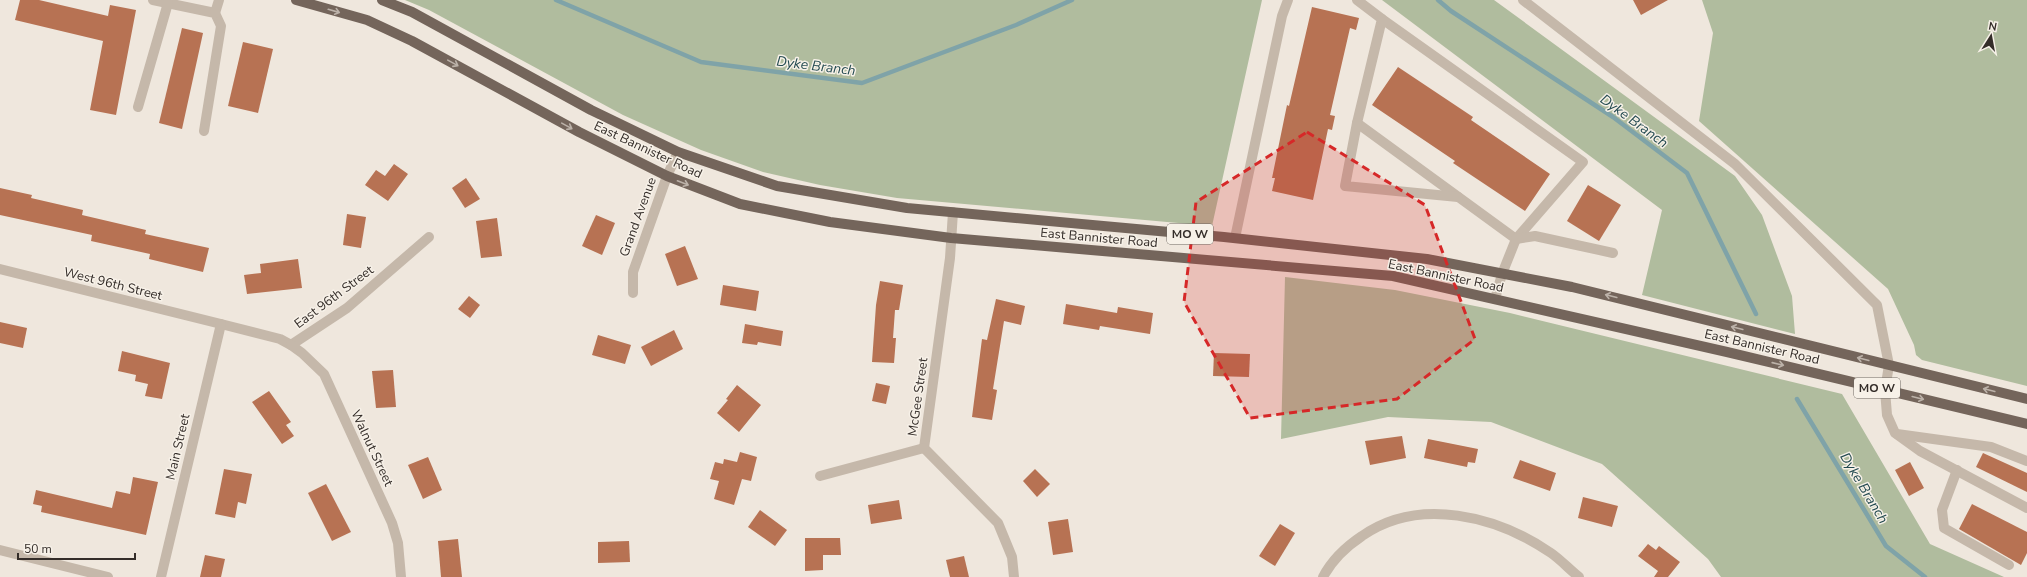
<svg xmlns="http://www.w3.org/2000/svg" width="2027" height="577" font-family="'Nunito Sans',sans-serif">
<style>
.green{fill:#b0bc9e}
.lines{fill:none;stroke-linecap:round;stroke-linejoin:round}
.stream{stroke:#7fa3a8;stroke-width:4.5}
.building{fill:#b77253}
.minor{stroke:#c5b8aa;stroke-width:10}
.major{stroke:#74655b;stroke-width:10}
.oneway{stroke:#bcb2a9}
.marked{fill:#d62828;fill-opacity:0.2;stroke:#d62828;stroke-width:3;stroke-dasharray:8 5;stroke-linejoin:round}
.labels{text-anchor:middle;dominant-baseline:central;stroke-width:3;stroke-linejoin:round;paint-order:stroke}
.shield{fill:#f7f1e8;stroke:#6e6862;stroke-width:1}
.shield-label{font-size:12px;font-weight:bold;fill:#342d29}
.street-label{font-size:13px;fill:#342d29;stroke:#f7f1e8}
.water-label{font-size:14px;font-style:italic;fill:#234a50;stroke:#f7f1e8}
</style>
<rect width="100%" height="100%" fill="#efe7dd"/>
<g class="green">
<path d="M405,0H1262L1212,226L897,198L820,185L763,172L701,150L623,115L429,10Z"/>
<path d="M1382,0H1494L1735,176L1762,215L1792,296L1795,334L1642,295L1662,210Z"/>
<path d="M1702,0H2027V386L1922,360L1916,355L1914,345L1888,289L1699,121L1713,33Z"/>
<path d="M1285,277L1395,290L1510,313L1842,394L1930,544L2004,577H1721L1708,559L1602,464L1491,422L1388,417L1281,439Z"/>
</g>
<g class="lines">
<g class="stream">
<path d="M556,0L701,62L862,83L1016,25L1072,0"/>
<path d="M1438,0L1451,11L1613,117L1687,173L1756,314"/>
<path d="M1797,399L1886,546L1925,577"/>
</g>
</g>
<g class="building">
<path d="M20,0H39L108,16L110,5L136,10L116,115L90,110L103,41L15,20Z"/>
<path d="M1633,0H1668L1641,15Z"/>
<path d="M1312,7L1359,18L1356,30L1350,28L1330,115L1335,116L1332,130L1328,129L1313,200L1272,191L1275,178H1272L1287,105L1289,106Z"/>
<path d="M182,28L203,33L182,129L159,123Z"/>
<path d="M243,42L273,49L258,113L228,106Z"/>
<path d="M1398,67L1473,117L1471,120L1550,174L1525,211L1453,163L1455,161L1372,105Z"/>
<path d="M394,164L408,174L388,201L365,185L376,170L385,176Z"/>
<path d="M466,178L480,199L465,208L452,188Z"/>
<path d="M1588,185L1621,205L1599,241L1567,221Z"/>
<path d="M0,188L32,195L31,198L83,210L82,215L146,230L145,234L209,248L203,272L149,259L150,254L91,241L92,235L0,215Z"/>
<path d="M347,214L366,217L361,248L343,245Z"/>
<path d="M596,215L615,223L602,255L582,246Z"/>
<path d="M497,218L502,256L481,258L476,221Z"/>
<path d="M685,246L698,279L677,286L665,254Z"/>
<path d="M298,259L302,288L247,294L244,275L261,273L260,264Z"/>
<path d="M880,281L903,285L899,310H895L893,338H896L894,363L872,362L876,305Z"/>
<path d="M723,285L759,291L756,311L720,305Z"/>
<path d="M469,296L480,305L470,318L458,309Z"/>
<path d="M996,299L1025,306L1021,325L1004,321L993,389L997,390L992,420L972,417L982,339L987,340Z"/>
<path d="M1066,304L1117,313L1118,307L1153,313L1150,334L1100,326L1099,330L1063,324Z"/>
<path d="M0,322L27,328L23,348L0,343Z"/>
<path d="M745,324L783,331L781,346L758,342L757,345L742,343Z"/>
<path d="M674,330L683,349L651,366L641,347Z"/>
<path d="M598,335L631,345L625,364L592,355Z"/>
<path d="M122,351L170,363L162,399L145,396L148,384L135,381L136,375L118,371Z"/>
<path d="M1214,353L1250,354L1249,377L1213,376Z"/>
<path d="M393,370L396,407L376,408L372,371Z"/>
<path d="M876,383L890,386L886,404L872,401Z"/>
<path d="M737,385L761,405L739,432L717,413L728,400L726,399Z"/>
<path d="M269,391L291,422L286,425L294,436L282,444L252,402Z"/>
<path d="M1402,436L1406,458L1370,465L1365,441Z"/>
<path d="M1428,439L1478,449L1475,463L1468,462L1467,467L1424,458Z"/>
<path d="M740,452L757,457L751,481L742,479L734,505L714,499L719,481L710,479L715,462L723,464L724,459L737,462Z"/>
<path d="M1983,453L2027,473V492L1976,467Z"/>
<path d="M428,457L442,490L423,499L408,465Z"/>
<path d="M1520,460L1556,473L1550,491L1513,478Z"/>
<path d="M1910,462L1924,488L1909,496L1895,470Z"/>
<path d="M224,469L252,474L246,504L238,502L235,518L215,514Z"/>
<path d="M1035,469L1050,484L1037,497L1023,481Z"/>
<path d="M133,477L158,482L146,535L41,512L42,506L33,504L36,490L112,508L116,491L130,494Z"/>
<path d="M326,484L351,532L332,541L308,493Z"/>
<path d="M1583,497L1618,506L1612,527L1578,518Z"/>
<path d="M899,500L902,519L871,524L868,505Z"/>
<path d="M1972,504L2027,532V553L2021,565L1959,529Z"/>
<path d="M760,510L787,530L775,546L748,527Z"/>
<path d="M1068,519L1073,552L1053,555L1048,522Z"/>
<path d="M1280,524L1295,533L1275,566L1259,556Z"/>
<path d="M805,538H840L841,555H823V570L805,571Z"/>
<path d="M458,539L462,577H441L438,541Z"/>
<path d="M629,541L630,562L598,563V542Z"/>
<path d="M1648,544L1656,550L1659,546L1680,562L1668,577H1654L1658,571L1638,556Z"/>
<path d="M205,555L225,559L221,577H200Z"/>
<path d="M964,556L969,577H950L946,560Z"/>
</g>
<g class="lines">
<g class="minor">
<path d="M153,0L215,13L221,26L204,131"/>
<path d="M1357,0L1382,19L1357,123L1516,239L1502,274L1495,299"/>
<path d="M1523,0L1735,164L1877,305L1889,365L1885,390L1887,415L1895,433L1920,451L2027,508"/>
<path d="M215,13L219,0"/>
<path d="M1382,19L1583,162L1516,239"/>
<path d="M138,107L168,3"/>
<path d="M1357,123L1345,186L1458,197"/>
<path d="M953,212L950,258L924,448L998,523L1012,557L1014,577"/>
<path d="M1235,238L1282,16L1288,0"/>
<path d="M1516,239L1535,236L1613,253"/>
<path d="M0,269L221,324L280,339L291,345L347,308L429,237"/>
<path d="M633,293V272L667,176L678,152"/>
<path d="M291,345L302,353L324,374L392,523L398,543L401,577"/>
<path d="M1897,434L1991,447L2027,461"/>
<path d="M1957,470L1942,510L1944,528L2009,565"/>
<path d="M820,476L924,448"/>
<path d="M0,550L108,577"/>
<path d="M161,577L221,324"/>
<path d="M1323,577C1332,560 1347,546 1362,536C1419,496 1497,516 1551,553C1561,560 1569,569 1579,577"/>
</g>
<g class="major">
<path d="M296,0L367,20L412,41L579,132L667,176L740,204L830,222L951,238L1393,276L1727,352L2027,424"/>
<path d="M382,0L412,12L591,110L678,152L777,186L907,208L1224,237L1427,259L1572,287L2027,399"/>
</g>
</g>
<defs><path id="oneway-shaft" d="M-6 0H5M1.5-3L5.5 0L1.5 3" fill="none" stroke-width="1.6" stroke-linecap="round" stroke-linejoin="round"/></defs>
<g class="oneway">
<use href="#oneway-shaft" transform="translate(334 11) rotate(16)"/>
<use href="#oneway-shaft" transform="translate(453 63) rotate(29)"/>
<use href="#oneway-shaft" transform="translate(567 126) rotate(29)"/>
<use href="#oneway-shaft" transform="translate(683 183) rotate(21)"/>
<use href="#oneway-shaft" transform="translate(1611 296) rotate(-166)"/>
<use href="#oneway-shaft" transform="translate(1737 328) rotate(-166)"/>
<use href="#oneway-shaft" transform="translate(1863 359) rotate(-166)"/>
<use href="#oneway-shaft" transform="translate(1778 364) rotate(13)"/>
<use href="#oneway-shaft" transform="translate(1989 390) rotate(-166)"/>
<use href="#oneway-shaft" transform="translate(1918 398) rotate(14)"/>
</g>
<path class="marked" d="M1307,132L1425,205L1475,339L1397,399L1250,418L1184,302L1196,202Z"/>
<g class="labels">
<g class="shield">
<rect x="1167" y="224" width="46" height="20" rx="3"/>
<rect x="1854" y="378" width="46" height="20" rx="3"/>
</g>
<g class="shield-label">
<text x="1190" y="234">MO W</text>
<text x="1877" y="388">MO W</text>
</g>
<g class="street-label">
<text transform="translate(648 150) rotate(25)">East Bannister Road</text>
<text transform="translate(638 217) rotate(-70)">Grand Avenue</text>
<text transform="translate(1099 238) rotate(5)">East Bannister Road</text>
<text transform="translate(1446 276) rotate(12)">East Bannister Road</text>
<text transform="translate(113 284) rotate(14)">West 96th Street</text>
<text transform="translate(334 297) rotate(-37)">East 96th Street</text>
<text transform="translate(1762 347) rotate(13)">East Bannister Road</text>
<text transform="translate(918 397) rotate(-82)">McGee Street</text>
<text transform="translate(178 447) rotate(-77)">Main Street</text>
<text transform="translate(372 448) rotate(65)">Walnut Street</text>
</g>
<g class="water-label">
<text transform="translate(816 66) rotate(7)">Dyke Branch</text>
<text transform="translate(1634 121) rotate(36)">Dyke Branch</text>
<text transform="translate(1864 488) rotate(59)">Dyke Branch</text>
</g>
</g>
<g transform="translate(1991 36) rotate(11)" stroke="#f7f1e8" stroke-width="3" paint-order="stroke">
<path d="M0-3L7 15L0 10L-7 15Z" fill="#342d29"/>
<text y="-6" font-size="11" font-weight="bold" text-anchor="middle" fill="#342d29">N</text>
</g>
<path d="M18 553v6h117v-6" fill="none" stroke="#342d29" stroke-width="2"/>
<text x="24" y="553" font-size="12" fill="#342d29" stroke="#f7f1e8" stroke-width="3" paint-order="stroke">50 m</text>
</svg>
